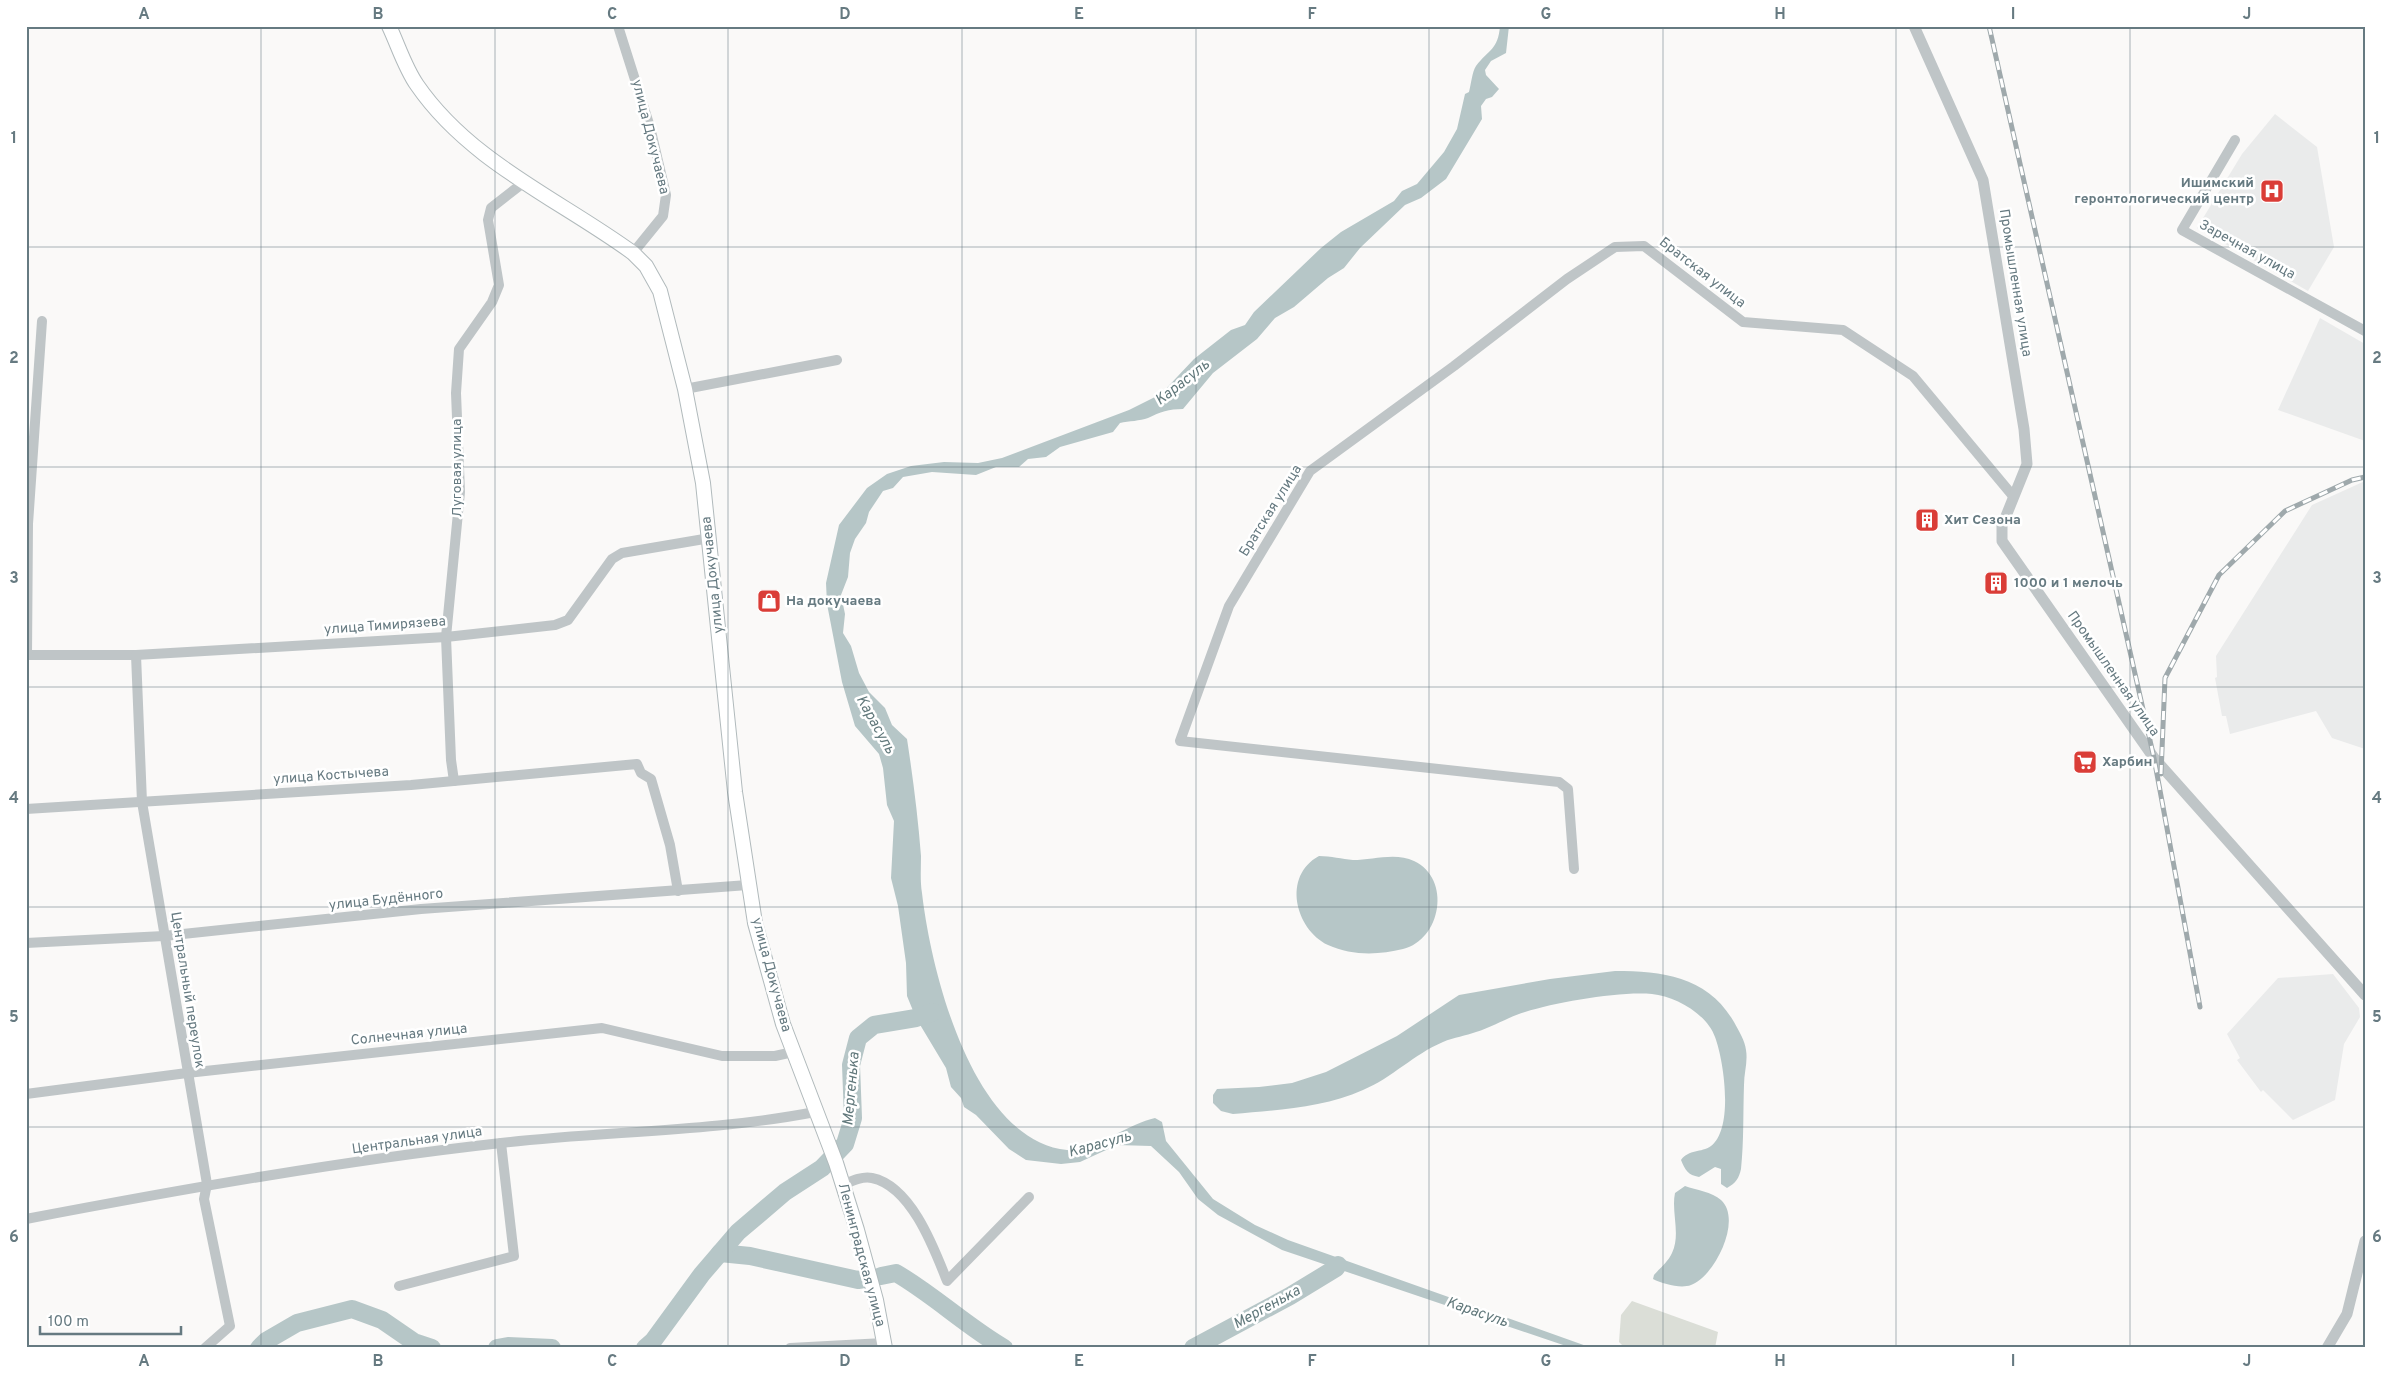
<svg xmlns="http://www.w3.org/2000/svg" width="2391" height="1374" font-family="Overpass,sans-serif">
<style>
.built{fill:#eaebeb}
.green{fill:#dbded7}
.water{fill:#b6c6c7}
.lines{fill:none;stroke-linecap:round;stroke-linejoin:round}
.river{stroke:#b6c6c7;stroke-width:18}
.secondary-casing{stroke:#b1babc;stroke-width:16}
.minor{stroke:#bfc5c7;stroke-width:10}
.tertiary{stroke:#bfc5c7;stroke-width:11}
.secondary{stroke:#fff;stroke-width:14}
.rail-casing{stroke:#9fa9ac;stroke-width:5}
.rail{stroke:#fff;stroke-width:3;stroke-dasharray:9;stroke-linecap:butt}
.grid{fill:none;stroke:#667a81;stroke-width:1;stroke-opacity:0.55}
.labels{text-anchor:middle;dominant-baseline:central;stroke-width:5;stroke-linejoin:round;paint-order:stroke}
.street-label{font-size:14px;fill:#667a81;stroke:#fff}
.poi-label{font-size:14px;font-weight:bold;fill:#667a81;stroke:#fff;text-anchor:start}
.water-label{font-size:15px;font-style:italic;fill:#61787b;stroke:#fff}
.neatline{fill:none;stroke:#667a81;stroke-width:2}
.grid-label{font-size:16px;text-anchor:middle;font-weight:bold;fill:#667a81}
</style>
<rect width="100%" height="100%" fill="#faf9f8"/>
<g class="built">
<path d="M2275,114L2317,147L2334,247L2308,291L2197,228L2242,154Z"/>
<path d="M2320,318L2365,344V441L2278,410Z"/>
<path d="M2365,481V749L2332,738L2316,711L2230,734L2226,716H2222L2215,678L2217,677L2216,656L2312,505Z"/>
<path d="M2333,974L2359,1008L2360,1017L2344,1044L2335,1100L2293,1120L2263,1090L2261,1092L2237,1060L2240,1058L2227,1034L2278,978Z"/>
</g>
<path class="green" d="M1632,1301L1718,1332L1715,1348H1625L1619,1342L1621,1315Z"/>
<g class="water">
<path d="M1500,26H1509L1506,53L1491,61L1485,70L1486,75L1499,89L1492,97L1486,99L1481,106L1482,119L1446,179L1421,198L1405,205L1360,248L1344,268L1328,278L1294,307L1275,318L1257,339L1213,373L1183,409C1169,409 1160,412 1148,418C1140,421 1129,421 1120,423L1113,432L1060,447L1046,457L1028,459L1019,467H996L976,475L932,472L903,477L893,488L883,491L869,512L866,523L855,539L850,553L848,577L841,595L845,614L843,633L851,646L859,673L869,692L885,708L892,725L907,739C913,778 918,817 921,856C921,868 920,881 922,893C931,971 972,1140 1067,1150C1090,1153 1130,1123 1155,1118L1162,1122L1166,1141L1213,1199L1255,1225L1288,1240L1592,1348H1572L1282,1250L1218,1215L1198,1199L1179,1172L1151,1146L1117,1145L1080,1162L1061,1164L1026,1160L1009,1149L976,1115L964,1107L961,1098L951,1087L946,1068L916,1018L907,996L906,963L898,906L891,878L894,821L887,805L883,768L879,754L855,726L842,682L827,604L826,583L839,525L867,488L887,474L911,466L944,462L978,463L1002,458L1129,410L1161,394L1194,359L1231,330L1245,325L1254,312L1321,248L1341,232L1394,201L1402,191L1417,184L1444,152L1457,129L1465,94L1469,92C1471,85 1472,72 1476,66C1489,49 1498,50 1500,26Z"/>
<path d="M1319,856C1331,856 1342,859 1353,860C1372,860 1396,852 1414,861C1452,879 1441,940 1403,949C1379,955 1352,956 1328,945C1295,929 1282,876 1319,856Z"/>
<path d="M1615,971C1664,971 1708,977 1734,1022C1739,1031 1745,1041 1746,1050C1748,1062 1744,1073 1744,1085C1743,1113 1744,1141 1741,1169C1739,1178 1736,1183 1727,1188L1721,1184V1169L1715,1167L1699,1177C1688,1175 1685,1170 1681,1160C1689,1149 1701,1153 1711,1146C1734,1128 1724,1061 1715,1037C1707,1014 1675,996 1652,994C1620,991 1557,1002 1525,1012C1508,1017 1493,1027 1476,1032C1466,1036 1454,1037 1443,1042C1414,1054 1392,1078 1363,1090C1323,1108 1275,1110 1233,1114L1221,1111L1213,1103V1095L1217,1089L1259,1087L1292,1083L1326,1072L1397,1036L1459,995L1550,979Z"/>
<path d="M1685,1186C1696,1190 1712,1192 1721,1200C1743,1220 1714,1277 1691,1285C1681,1289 1663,1284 1653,1279L1654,1275C1660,1268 1668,1262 1672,1253C1681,1234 1671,1212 1675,1193Z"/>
</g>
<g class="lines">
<g class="river">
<path d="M720,1253L750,1256L858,1280L864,1279"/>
<path d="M881,1276L896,1273C934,1295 966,1326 1004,1348"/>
<path d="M259,1348L266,1341L297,1323L352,1309L382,1320L414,1342L432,1348"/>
<path d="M497,1348L508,1346L552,1348"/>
<path d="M645,1348L653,1341L702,1274L738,1232L785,1192L822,1168L845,1144L853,1118L851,1065L858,1038L874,1025L916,1018L933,1012"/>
<path d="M1193,1348L1290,1296L1336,1268L1338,1265"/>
</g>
<g class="secondary-casing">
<path id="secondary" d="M389,26C398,45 405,68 417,85C470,162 559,199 633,253L646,266L660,291L685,389L703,483L735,792L755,923L783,1024L836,1163L857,1230L876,1300L885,1348"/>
</g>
<g class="minor">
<path d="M618,26L650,127L666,195L663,216L633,253"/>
<path d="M2235,140L2182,230L2365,331"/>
<path d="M685,389L837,360"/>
<path d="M26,655H136L446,637L555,625L568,620L612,559L622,553L710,538"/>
<path d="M27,655L28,524L42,321"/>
<path d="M136,655L142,802L207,1184L204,1199L230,1326L205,1348"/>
<path d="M454,781L451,760L446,637L460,492L456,393L459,349L492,302L499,285L488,220L491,208L523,183"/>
<path d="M26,809L411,785L637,764L641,773L651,779L670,845L678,891"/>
<path d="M1574,869L1568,789L1559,782L1180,741L1229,606L1310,471L1454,366L1567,279L1615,247L1644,246L1743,322L1843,330L1913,376L2013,496"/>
<path d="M26,943L164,936L421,909L748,885"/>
<path d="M26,1094L187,1073L602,1028L722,1056H775L793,1052"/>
<path d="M843,1185C852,1181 862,1176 872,1178C911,1186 934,1248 947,1281L1029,1197"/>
<path d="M26,1219C183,1189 341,1161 501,1143C605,1131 711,1132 815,1112"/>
<path d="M399,1286L514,1256L501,1143"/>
<path d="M790,1348L884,1343"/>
</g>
<g class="tertiary">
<path d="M1914,26L1983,180L2024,429L2027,464L2002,526V541L2154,758L2365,995"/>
<path d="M2327,1348L2347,1314L2365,1241"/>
</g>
<use href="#secondary" class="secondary"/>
<g class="rail-casing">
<g id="rail">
<path d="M1989,26L2154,758L2200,1007"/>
<path d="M2161,774L2165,678L2219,575L2285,511L2352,480L2365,477"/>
</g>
</g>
<use href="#rail" class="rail"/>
</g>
<path class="grid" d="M261,26V1348M495,26V1348M728,26V1348M962,26V1348M1196,26V1348M1429,26V1348M1663,26V1348M1896,26V1348M2130,26V1348M26,247H2365M26,467H2365M26,687H2365M26,907H2365M26,1127H2365"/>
<defs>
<g id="hospital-square" transform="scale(1.25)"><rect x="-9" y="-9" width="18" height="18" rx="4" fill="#da3d37" stroke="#fff"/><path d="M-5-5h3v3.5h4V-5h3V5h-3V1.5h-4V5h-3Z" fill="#fff"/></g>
<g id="building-square" transform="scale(1.25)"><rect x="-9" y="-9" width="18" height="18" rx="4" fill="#da3d37" stroke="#fff"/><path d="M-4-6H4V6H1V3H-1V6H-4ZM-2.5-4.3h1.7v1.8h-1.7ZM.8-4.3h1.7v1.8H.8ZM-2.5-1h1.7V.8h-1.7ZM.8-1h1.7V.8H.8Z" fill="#fff"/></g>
<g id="shop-square" transform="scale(1.25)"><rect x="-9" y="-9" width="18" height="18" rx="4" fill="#da3d37" stroke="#fff"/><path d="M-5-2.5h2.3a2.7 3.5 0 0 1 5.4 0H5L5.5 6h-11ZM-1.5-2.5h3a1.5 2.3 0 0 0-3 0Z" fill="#fff"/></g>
<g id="supermarket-square" transform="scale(1.25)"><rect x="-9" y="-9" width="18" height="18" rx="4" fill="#da3d37" stroke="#fff"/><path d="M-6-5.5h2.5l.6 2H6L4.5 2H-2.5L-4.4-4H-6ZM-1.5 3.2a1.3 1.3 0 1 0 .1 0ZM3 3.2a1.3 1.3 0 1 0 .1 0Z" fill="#fff"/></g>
</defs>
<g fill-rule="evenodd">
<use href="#hospital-square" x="2272" y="191"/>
<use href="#building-square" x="1927" y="520"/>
<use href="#building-square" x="1996" y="583"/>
<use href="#shop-square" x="769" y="601"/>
<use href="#supermarket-square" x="2085" y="762"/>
</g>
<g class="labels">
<g class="street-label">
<text transform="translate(650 137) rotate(76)">улица Докучаева</text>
<text transform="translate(2247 250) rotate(29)">Заречная улица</text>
<text transform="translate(1702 273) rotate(38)">Братская улица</text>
<text transform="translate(2015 283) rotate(81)">Промышленная улица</text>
<text transform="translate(457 468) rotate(-90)">Луговая улица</text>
<text transform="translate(1271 511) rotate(-58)">Братская улица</text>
<text transform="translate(713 575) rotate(-96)">улица Докучаева</text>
<text transform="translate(385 626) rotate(-4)">улица Тимирязева</text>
<text transform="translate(2113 674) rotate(55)">Промышленная улица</text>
<text transform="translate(331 776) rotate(-4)">улица Костычева</text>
<text transform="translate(386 900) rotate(-6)">улица Будённого</text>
<text transform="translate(771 975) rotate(75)">улица Докучаева</text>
<text transform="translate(187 990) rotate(81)">Центральный переулок</text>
<text transform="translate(409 1035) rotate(-6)">Солнечная улица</text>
<text transform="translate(417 1141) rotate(-8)">Центральная улица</text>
<text transform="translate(861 1255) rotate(75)">Ленинградская улица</text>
</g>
<g class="poi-label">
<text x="2254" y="183" text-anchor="end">Ишимский<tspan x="2254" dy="16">геронтологический центр</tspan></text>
<text x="1944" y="520">Хит Сезона</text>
<text x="2014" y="583">1000 и 1 мелочь</text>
<text x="786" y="601">На докучаева</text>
<text x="2102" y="762">Харбин</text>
</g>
<g class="water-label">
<text transform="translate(1183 383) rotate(-38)">Карасуль</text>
<text transform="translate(875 725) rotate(61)">Карасуль</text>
<text transform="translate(852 1089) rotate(-85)">Мергенька</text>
<text transform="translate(1100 1145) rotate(-15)">Карасуль</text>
<text transform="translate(1267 1308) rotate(-29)">Мергенька</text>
<text transform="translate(1477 1313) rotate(19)">Карасуль</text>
</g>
</g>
<rect width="2391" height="1374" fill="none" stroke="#ffffff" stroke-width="55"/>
<path d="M40 1326v8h141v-8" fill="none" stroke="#667a81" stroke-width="2.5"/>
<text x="48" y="1326" font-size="15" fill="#667a81" stroke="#ffffff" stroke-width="4" paint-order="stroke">100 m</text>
<rect x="28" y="28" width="2336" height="1318" class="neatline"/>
<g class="grid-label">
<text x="144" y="19">A</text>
<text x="378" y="19">B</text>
<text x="612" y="19">C</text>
<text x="845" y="19">D</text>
<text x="1079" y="19">E</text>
<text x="1312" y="19">F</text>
<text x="1546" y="19">G</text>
<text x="1780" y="19">H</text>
<text x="2013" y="19">I</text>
<text x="2247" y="19">J</text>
<text x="14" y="143">1</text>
<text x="2377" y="143">1</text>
<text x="14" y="363">2</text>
<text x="2377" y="363">2</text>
<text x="14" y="583">3</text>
<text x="2377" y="583">3</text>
<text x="14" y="803">4</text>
<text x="2377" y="803">4</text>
<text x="14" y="1022">5</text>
<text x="2377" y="1022">5</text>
<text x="14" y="1242">6</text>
<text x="2377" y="1242">6</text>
<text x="144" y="1366">A</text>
<text x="378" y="1366">B</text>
<text x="612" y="1366">C</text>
<text x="845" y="1366">D</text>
<text x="1079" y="1366">E</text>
<text x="1312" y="1366">F</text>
<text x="1546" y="1366">G</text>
<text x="1780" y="1366">H</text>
<text x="2013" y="1366">I</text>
<text x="2247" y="1366">J</text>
</g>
</svg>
